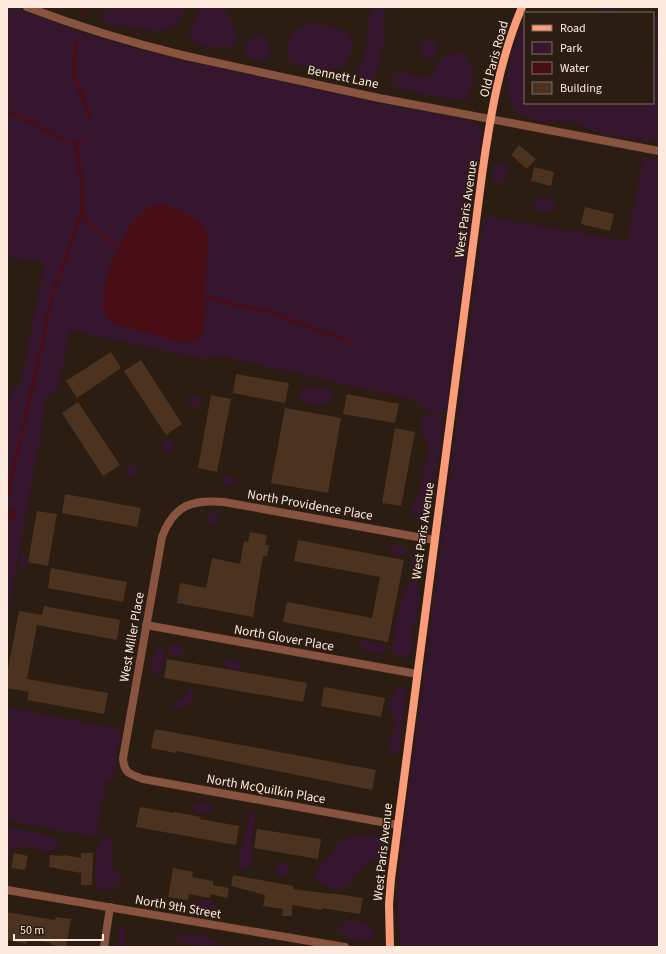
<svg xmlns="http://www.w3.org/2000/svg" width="666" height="954" font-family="'Source Sans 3',sans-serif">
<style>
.green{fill:#35162e}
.water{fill:#490d15}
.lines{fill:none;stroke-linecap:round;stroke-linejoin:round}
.stream{stroke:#490d15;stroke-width:3.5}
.building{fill:#4b331f}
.minor{stroke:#88543f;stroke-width:8}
.secondary{stroke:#fa9b79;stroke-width:8}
.labels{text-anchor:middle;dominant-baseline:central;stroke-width:3;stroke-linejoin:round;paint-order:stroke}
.street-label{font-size:13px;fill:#fee9de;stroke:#2b1d12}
</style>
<rect width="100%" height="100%" fill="#2b1d12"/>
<g class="green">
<path d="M7,7H13L77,31L154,54L378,103L471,121L478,124L482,132L446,413L425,410L416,401L217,355L205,360L70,330L56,395L48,394L7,619V413L12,387L20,388L44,263L7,257Z"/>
<path d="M113,7H187C182,16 176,27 166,30C158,32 118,26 109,24C106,23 102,20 99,18Z"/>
<path d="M200,7H224L232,22L237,36L233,46C214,48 205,48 188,38Z"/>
<path d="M371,7H386L382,22L384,40L380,62L377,72L373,79L365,81L357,73L365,51Z"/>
<path d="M600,7H615L616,9L613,13H602Z"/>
<path d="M659,13V40C651,36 653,27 653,20Z"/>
<path d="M524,20H525V103H653V54L659,55V143C638,140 616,137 596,132C587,130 580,124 570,122C563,120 556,122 549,122C542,122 535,120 528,118C489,104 514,46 524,20Z"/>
<path d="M313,22L335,27L348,33L353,42L350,55L342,68L325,70L297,65L288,56L289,38L297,30Z"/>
<path d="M260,33L269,42L271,55L264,61L252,60L244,54L246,42Z"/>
<path d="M431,39L437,44L438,52L429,59L423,56L419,48L422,41Z"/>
<path d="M462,51C476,71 476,75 468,97L458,101L401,89L391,79L402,71L422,78L433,75L438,62L450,54Z"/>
<path d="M643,157L659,160V947H400L397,902L398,883L404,826L484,216L627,241Z"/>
<path d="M503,162L508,167L506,181L497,184L492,181V177L495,164Z"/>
<path d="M539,198L554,199L555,207L547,214L535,210L532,203Z"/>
<path d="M315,386L328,389L335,395L326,405C315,404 302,405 297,394L303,388Z"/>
<circle cx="194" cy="401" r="6"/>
<path d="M437,413L441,415L443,425L430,514L426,520C418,519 414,518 410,511L421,488L423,470L429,449L419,422L422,417L430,414Z"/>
<path d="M164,440H171L174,445L172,452H164L160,446Z"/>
<circle cx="132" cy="471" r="6"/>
<path d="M225,476L233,477L236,482L230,487L223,484L220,479Z"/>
<path d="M215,512L218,514V521L214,525L207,522L206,518L210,515Z"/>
<path d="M398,545L406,548L407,555C399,556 394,556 388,550L391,546Z"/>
<path d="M24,552L27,555V568L23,572L20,570L21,555Z"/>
<path d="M414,555H421C425,561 425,566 422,573H417C413,568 410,563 411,557Z"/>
<path d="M410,580L416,581L419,586L420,596L416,620L412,625C416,636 413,645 410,656L403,658L393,653C392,629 399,602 410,580Z"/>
<path d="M363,640L385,645L386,651L381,655C371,653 364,650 358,641Z"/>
<path d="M172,644H178L183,649V654C177,657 171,657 167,652V648Z"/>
<path d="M159,646L163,649C165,659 165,667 158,675H156L150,670C151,660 153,654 159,646Z"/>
<path d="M225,658L239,662L240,667L239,675L232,674L230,669L223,661Z"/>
<path d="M191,685L193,688L192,699L188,707L180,709L172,707L171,703L187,695Z"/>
<path d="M403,687L406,690V696L399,752L392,756L388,752L395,720C387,705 390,704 397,689Z"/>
<path d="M7,707L121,729L113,780L106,779L96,837L7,821Z"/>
<path d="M194,803H205L213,806L210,813L200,814L191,808Z"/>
<path d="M253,811L256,813L253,833L252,864L244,870L238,865L247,822Z"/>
<path d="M11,827L54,837L58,844L54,850C40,854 43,850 30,847C28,846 24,847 21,847C6,850 7,864 10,875L7,876V828Z"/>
<path d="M369,835L383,836L386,844L382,856L367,863L343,890C330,889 322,888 315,877L319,865L331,855L339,842L352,836Z"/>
<path d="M105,836L112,839V868L119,875L121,881L111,889L101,891L95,884C96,868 94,847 105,836Z"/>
<path d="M287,862L290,871L286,877L280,876L275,869L280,863Z"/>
<path d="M196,900L211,901L218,908L213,913L190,909L188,903Z"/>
<path d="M350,920L364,922L373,930L374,938C361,943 348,939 338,931L341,923Z"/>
<path d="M120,926H123L126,929L123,947H117Z"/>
<path d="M181,934C194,935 207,934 217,943L215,947C201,947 188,946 176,938Z"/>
</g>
<g class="water">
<path d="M165,205L183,212L200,222L209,236L205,289L206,310L203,331L197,341L181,342L111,323C106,316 103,310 103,300C103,277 127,220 147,208C152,205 160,205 165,205Z"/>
<path d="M7,507L13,509L16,514V518L13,521L7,520Z"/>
</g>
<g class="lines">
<g class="stream">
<path d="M83,16L87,7"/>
<path d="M76,41L73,73L91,119"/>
<path d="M7,110L76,145L84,143"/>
<path d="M76,145L83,190L82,211L86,221L121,250"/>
<path d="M202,295L206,297L246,307L270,312L352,343"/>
<path d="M7,497L41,350L52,295L82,211"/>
</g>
</g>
<g class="building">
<path d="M519,145L536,159L527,169L511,155Z"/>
<path d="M534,167L554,172L551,186L531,181Z"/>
<path d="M585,207L614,214L610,231L581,224Z"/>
<path d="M111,352L121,368L77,398L66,381Z"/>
<path d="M141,360L182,424L166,435L124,371Z"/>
<path d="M236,374L289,383L285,403L233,393Z"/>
<path d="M347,394L399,404L395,423L343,414Z"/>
<path d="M211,395L231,399L217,472L198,468Z"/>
<path d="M78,402L120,465L103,476L62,413Z"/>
<path d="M285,408L341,418L328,493L271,483Z"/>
<path d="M395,428L415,432L401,506L382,503Z"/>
<path d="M65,494L141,508L137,527L62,513Z"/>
<path d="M37,511L57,514L48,566L28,562Z"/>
<path d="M250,532L267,535L265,545H269L267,556H263L253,617L177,603L180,583L206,588L212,558L240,564L244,541L248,542Z"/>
<path d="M298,540L404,560L388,642L283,622L287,602L372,618L380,577L294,561Z"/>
<path d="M51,568L127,582L123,602L48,588Z"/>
<path d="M44,606L120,620L117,640L37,625L27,679L108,693L104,714L27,700L29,692L7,688V674L19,611L42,615Z"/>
<path d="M167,659L307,683L303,702L164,678Z"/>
<path d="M324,687L385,698L381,717L321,706Z"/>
<path d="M155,729L376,770L372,790L176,751V753L151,748Z"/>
<path d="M140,807L174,813L175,812L201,817L200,819L239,826L236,845L136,827Z"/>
<path d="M257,829L321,839L318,859L254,848Z"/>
<path d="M14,853L28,856L25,870L11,868Z"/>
<path d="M81,853H93L92,885H81V873L49,867L50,855L64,856V855L81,858Z"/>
<path d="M173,868L193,872L192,877L213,881V885L229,888L227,898L211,894L210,898L189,894L188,900L168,897Z"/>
<path d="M233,875L293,886V889L331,894V893L363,898L360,914L322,908V910L292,905V916H282L283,909L263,906L265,895L231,886Z"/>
<path d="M7,912L55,920L56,917L71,919L66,947L51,945V943L27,939L26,944L7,940Z"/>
</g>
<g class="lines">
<g class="minor">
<path d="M27,7C79,27 132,43 186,56L379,98L659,151"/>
<path d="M146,625L417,674"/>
<path d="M398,825L143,779C130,774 124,774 123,758L162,537C174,505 192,499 224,502L434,540"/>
<path d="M7,890L345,947"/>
<path d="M104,947L110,907"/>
</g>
<path class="secondary" d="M390,947L389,904L391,879L482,175C490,118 499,61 522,7"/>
</g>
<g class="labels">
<g class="street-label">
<text transform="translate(494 59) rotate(-75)">Old Paris Road</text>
<text transform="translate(343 77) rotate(12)">Bennett Lane</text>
<text transform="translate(466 209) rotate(-82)">West Paris Avenue</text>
<text transform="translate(310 505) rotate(10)">North Providence Place</text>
<text transform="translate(423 531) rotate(-82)">West Paris Avenue</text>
<text transform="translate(132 637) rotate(-80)">West Miller Place</text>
<text transform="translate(284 638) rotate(10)">North Glover Place</text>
<text transform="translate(266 789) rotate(10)">North McQuilkin Place</text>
<text transform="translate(383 852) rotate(-84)">West Paris Avenue</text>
<text transform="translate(178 907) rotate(10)">North 9th Street</text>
</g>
</g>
<rect width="666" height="954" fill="none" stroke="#fee9de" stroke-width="16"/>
<rect x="524" y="12" width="130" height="92" fill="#2b1d12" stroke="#7f6f64"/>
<rect x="532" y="25" width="20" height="6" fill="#fa9b79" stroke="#7f6f64"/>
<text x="560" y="32" font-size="12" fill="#fee9de">Road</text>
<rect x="532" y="42" width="20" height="12" fill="#35162e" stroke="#7f6f64"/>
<text x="560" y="52" font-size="12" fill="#fee9de">Park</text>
<rect x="532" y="62" width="20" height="12" fill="#490d15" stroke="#7f6f64"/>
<text x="560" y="72" font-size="12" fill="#fee9de">Water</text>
<rect x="532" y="82" width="20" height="12" fill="#4b331f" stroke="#7f6f64"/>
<text x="560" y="92" font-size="12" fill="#fee9de">Building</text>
<path d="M14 934v6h89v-6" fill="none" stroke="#fee9de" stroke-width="2"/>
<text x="20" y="934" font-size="12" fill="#fee9de" stroke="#2b1d12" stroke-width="3" paint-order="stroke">50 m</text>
</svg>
